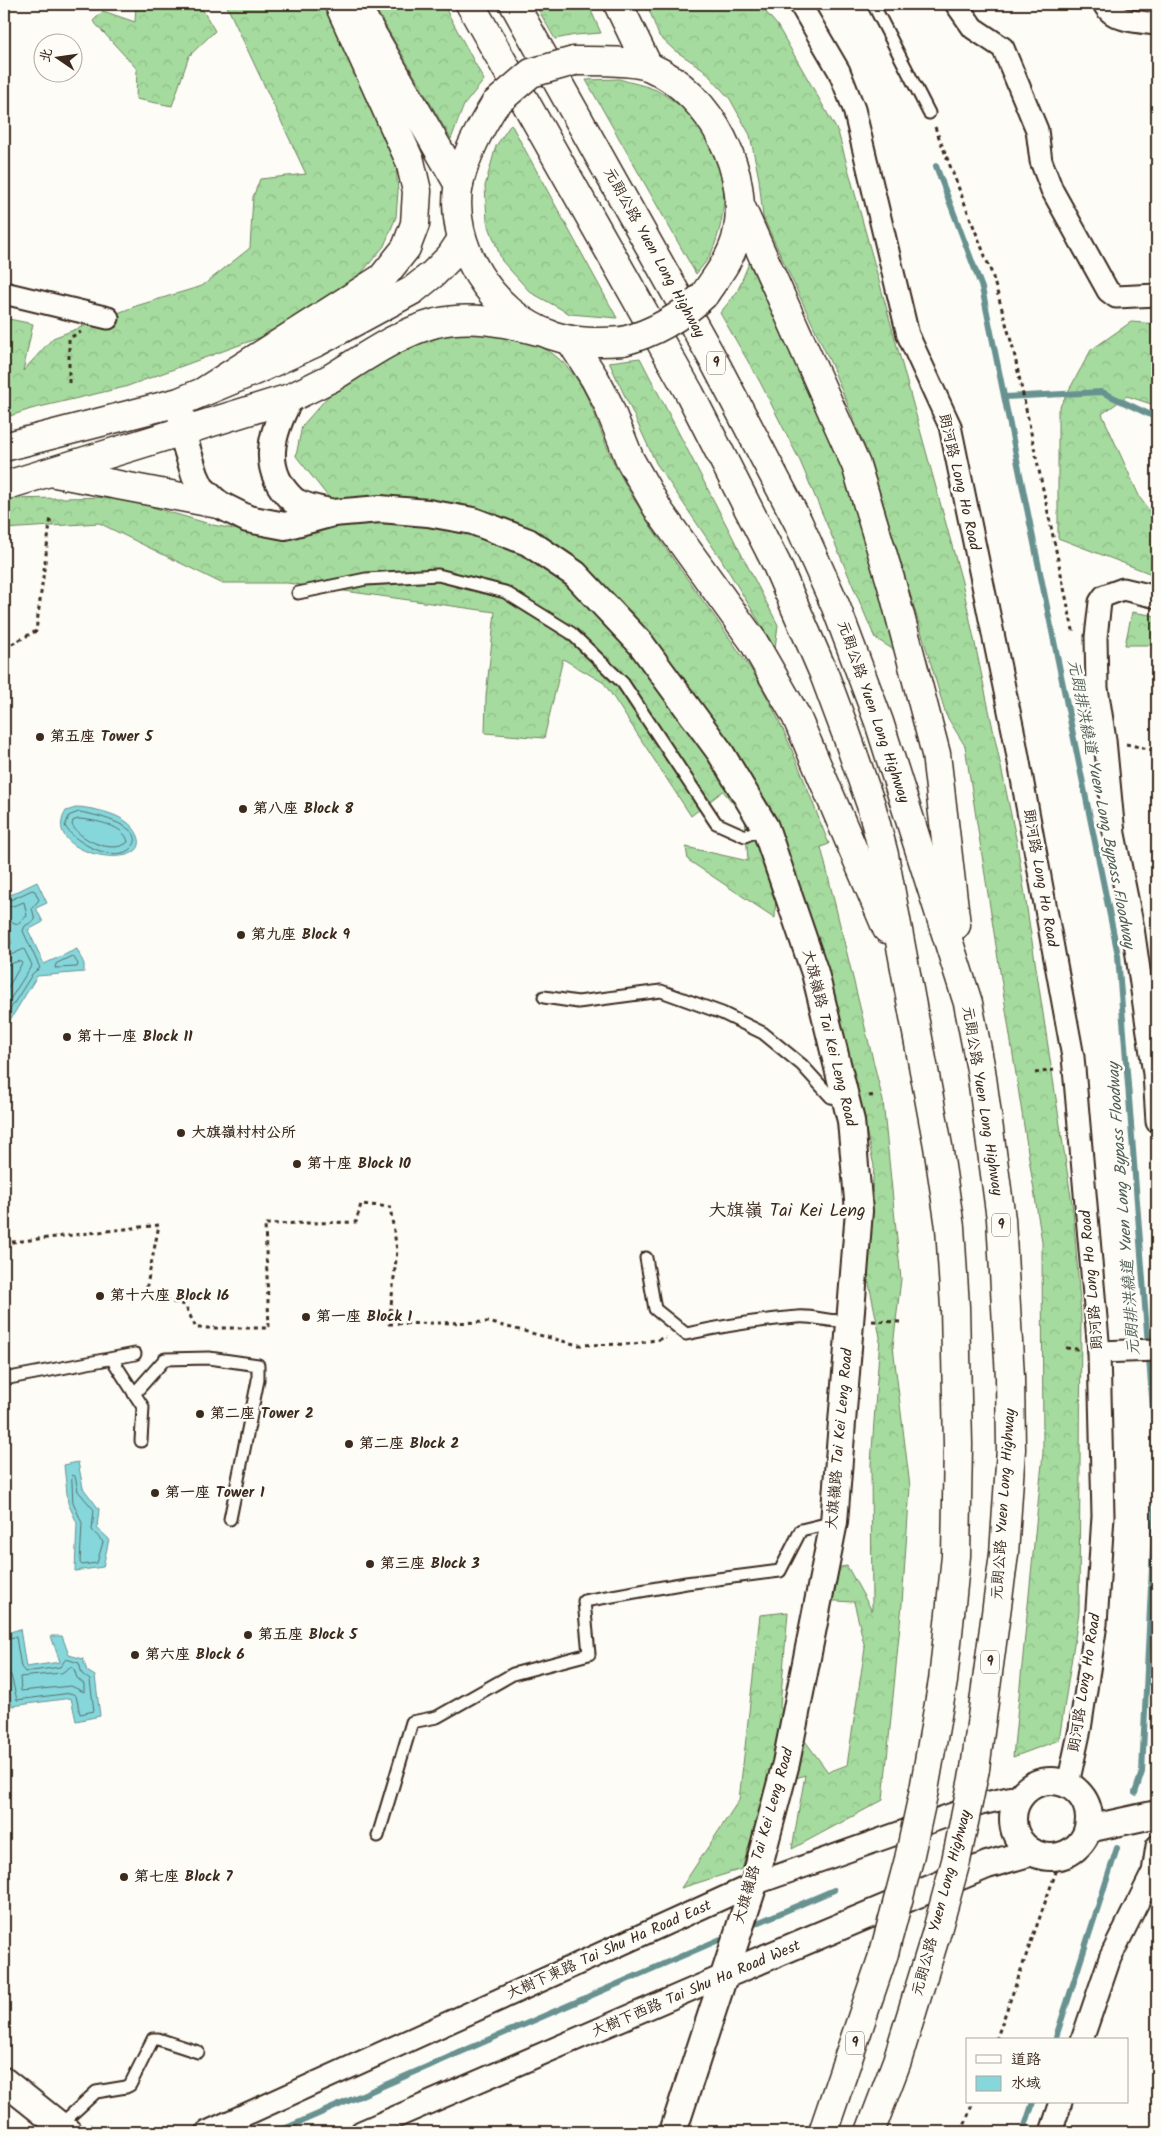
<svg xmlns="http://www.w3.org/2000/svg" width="1161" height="2136" font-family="Kalam,'LXGW WenKai TC',sans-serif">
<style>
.forest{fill:url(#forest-crowns);stroke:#70825e}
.water{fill:#85d7dc;stroke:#679290}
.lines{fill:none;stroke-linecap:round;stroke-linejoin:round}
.shore{stroke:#596f6a;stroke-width:1}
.stream{stroke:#679290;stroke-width:6}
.service-casing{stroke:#3b2a1e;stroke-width:15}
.minor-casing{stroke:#3b2a1e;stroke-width:25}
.tertiary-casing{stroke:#3b2a1e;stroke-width:30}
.secondary-casing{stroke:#3b2a1e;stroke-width:31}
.primary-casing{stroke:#3b2a1e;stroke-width:31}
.motorway-casing{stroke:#3b2a1e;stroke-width:31}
.path{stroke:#3b2a1e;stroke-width:3;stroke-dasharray:4 4;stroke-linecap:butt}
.service{stroke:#fdfcf7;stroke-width:11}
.minor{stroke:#fdfcf7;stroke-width:21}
.tertiary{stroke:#fdfcf7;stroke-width:26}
.secondary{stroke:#fdfcf7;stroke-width:28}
.primary{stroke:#fdfcf7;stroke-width:28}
.motorway{stroke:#fdfcf7;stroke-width:28}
.primary-bridge-casing{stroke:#3b2a1e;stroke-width:31;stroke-linecap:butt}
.motorway-bridge-casing{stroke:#3b2a1e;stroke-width:31;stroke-linecap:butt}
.primary-bridge{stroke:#fdfcf7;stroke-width:28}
.motorway-bridge{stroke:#fdfcf7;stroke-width:28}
.poi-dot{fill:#3b2a1e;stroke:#fdfcf7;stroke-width:2}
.labels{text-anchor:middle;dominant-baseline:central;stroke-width:5;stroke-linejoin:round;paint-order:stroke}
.shield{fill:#fdfcf7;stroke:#75695f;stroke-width:1}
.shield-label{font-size:14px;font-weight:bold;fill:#3b2a1e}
.street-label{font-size:15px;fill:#3b2a1e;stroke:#fdfcf7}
.poi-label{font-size:15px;font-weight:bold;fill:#3b2a1e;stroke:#fdfcf7;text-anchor:start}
.water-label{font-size:16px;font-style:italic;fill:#515e57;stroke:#fdfcf7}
.quarter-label{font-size:18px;fill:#3b2a1e;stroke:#fdfcf7}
</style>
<defs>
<pattern id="forest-crowns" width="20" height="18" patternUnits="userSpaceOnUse" patternTransform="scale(1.25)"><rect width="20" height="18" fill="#a5db9e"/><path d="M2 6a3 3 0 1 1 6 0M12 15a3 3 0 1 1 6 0" fill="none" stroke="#8fbc88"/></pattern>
</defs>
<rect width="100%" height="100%" fill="#fdfcf7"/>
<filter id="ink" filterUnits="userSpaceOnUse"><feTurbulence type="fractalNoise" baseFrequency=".02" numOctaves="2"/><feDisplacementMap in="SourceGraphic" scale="10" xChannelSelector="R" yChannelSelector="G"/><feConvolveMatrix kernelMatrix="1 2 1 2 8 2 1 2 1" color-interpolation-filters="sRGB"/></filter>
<g filter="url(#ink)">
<g class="forest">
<path d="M136,4H199L215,31L189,56L172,106L136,99L137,69L93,21L103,11L135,22Z"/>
<path d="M226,4H329L396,164L398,192L396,217L384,246L359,276L264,336L125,387L31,409L4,418V318L33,324L23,371L53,338L136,306L202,286L250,248L253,197L260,179L306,174Z"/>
<path d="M373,4H443L484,80L464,105L451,139Z"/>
<path d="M535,4H588L601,33L575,35L555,39Z"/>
<path d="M647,4H759L777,25L838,132L962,582L1017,843L1073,1210L1081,1315L1079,1612L1059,1740L1013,1757L1043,1453L1042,1242L965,746L946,715L871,462L831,364L763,217L759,179L750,135L730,99L703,69L674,50L659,36Z"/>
<path d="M619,79C631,83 645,85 656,90C717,123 739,184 713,249C710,258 702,266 696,274L586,80Z"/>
<path d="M511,124L617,318L570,314L530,292L502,261L487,221L485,186L496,146Z"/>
<path d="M749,263C793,355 839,448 868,546C878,580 885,615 894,650L875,638L800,461L760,382L720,313L737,292Z"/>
<path d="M1131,322L1157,324V406L1127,396L1102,414L1140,498L1157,521V576L1058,538V410L1091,350Z"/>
<path d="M466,328C498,333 532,336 558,358C592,387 597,430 616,467C653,539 706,601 750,668C785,722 805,785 829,844L821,847L883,1101L901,1279L893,1346L910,1487L902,1604L883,1800L792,1849L805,1775L767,1788L742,1869L681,1888L739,1800L760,1615L788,1612L780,1707L828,1772L847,1765L865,1648L854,1602L818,1600L817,1571L847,1566L872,1611L871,1464L880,1337L866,1269L874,1166L860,1103L776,889L775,918L688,860L686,847L748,861L745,818L723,791L691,816L604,683L563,659L544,738L485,733L486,696L495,612L287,583H221L99,523L4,529V499L118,497L213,525L276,537L348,522L296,456L302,426L339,384L428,336Z"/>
<path d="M640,358L778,625L775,648L721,559L656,463L609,362Z"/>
<path d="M1132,612L1157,616V645H1125Z"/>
</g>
<g class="water">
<path d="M79,807C96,809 123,814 134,829C167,875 36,859 66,811Z"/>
<path d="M37,882L47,903L36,908L43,922L28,930L44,964L77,949L84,964V972L37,976L7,1025L4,1023V948L12,943L4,925V898Z"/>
<path d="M78,1462L83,1488L99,1509L97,1528L109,1539L103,1567L75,1571L77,1523L68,1503L64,1465Z"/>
<path d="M20,1629L26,1667L60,1662L51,1636H62L69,1655L83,1659L87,1671L95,1676L100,1716L76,1721L71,1698L12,1706L4,1666V1634Z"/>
</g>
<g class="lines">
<g class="shore">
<path d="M79,812C90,813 150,827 132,847C117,865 74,843 65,826L69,816Z"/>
<path d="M79,819C94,820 125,825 128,842C113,855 80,840 72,825L73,821Z"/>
<path d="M4,903L32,890L35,891L39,900L32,908L35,920L25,926L23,931L40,968L33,973L4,1019"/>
<path d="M4,909L24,902L27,916L17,924L4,918"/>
<path d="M73,956L78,964L77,967L55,968L56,964Z"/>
<path d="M4,958L24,949L32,965L4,1009"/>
<path d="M4,966L19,961L22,963L4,995"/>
<path d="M72,1475L75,1476L78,1491L94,1510L92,1530L103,1542L97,1563L82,1565L80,1563L82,1523L73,1502Z"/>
<path d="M4,1638L16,1637L21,1667L25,1672L60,1667L66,1659L79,1663L82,1674L90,1680L94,1711L80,1714L76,1696L71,1693L17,1700L11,1675L4,1671"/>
<path d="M71,1667L74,1669L77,1678L84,1684V1692L71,1686L21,1691L20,1677L61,1673Z"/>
</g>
<g class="stream">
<path d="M936,166L982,288L1118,955L1157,1462"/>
<path d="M1005,397L1102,392L1157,418"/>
<path d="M1135,1793L1142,1772L1157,1465"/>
<path d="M748,1927L834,1890"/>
<path d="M1055,2040L1117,1848"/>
<path d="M277,2132L730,1935"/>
<path d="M1023,2132L1033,2102"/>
</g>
<g class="service-casing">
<g id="service">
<path d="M873,4L929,113"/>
<path d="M298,593L366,579L438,575L505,592L571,633L623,683L716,823L745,836L765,827"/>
<path d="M544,997L578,1002L661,991L722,1013L763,1033L802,1065L831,1097L846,1099"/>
<path d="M646,1258L655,1309L686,1334C722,1326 760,1320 797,1317C816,1315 830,1324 850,1320"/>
<path d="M112,1359L143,1407L141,1441"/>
<path d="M4,1379L135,1354"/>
<path d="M134,1394L165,1359L209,1358L258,1365V1380L230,1519"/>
<path d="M378,1836L412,1722L437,1717L513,1674L589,1654L584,1601L686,1583L780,1571L801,1530L834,1522"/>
<path d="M60,2125L96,2092L126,2087L130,2085L153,2039H158L198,2052"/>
</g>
</g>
<g class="minor-casing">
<g id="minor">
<path d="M800,4L839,71L854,109L908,335L950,426L1014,735L1073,1057L1099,1352L1103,1516L1096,1624L1080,1729L1068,1784"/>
<path d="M956,4L973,28L1003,48L1037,130L1041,161L1052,190L1108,291L1116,297L1157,295"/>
<path d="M1104,4C1112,22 1141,22 1157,24"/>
<path d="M4,293L108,318"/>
<path d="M1157,597L1123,589L1104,596L1100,602L1096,637L1097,688L1105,740L1114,834L1133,928L1154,1074L1157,1122"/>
<path d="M1099,1352L1157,1350"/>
<path d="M1082,2040L1110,1958L1153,1872L1157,1846"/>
<path d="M207,2132L754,1884L981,1804L1022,1795"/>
<path d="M361,2132L725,1975"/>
<path d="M1051,2132L1061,2102"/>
</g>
</g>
<g class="tertiary-casing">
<g id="tertiary">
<path d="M290,398C271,433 260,470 293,500C302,507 322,510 333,513"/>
<path d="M179,402L186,446L195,475L201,488L218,504L248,519L285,526L333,513L380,509L428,513L473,521L528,542L575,574L641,644L720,752L765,827L815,973L851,1121L859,1211L834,1522L786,1763L754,1884L673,2132"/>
<circle cx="1051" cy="1819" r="38"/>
<path d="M1088,1829L1157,1814"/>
<path d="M725,1975L987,1865L1032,1852"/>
<path d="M4,2081L68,2132"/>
</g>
</g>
<g class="secondary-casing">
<g id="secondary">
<path d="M4,447L179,402L256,370L317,342L413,290L433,274L450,257L462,239"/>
<path d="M55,473L218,504"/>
<path d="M4,486L290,398C303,392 317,385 331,378C364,358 398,333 436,323C470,315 505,322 538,331"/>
</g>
</g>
<g class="primary-casing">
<g id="primary">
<path d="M618,4L648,66"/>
<path d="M360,13L459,185"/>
<path d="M574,61C593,61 634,60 650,67C711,94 753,174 736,239C730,260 716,277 704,295"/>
<path d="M495,104C479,130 466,154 459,183C447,245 493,315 551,335C575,343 598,343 623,341"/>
<path d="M206,390L382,278L406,248L415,224L417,191L410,161L339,4"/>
</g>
</g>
<g class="motorway-casing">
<g id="motorway">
<path d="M470,4L690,394L776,563L824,674L846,733L871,805L884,855L938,1146L950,1227L955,1307L958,1445L956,1556L943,1681L924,1790"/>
<path d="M514,4L715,363L798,522L836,607L879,722L968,1003L981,1070L1001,1219L1010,1377L1011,1449L1004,1554L975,1769"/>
<path d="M741,207L856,465L893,589L936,754L956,925"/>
<path d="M570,340L595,379L607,402L630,460L659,511L753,641L796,716L887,929"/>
<path d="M823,2132L884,1953"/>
<path d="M870,2132L897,2061L936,1934"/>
</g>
</g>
<g class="path">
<path d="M935,127L992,274L1013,348L1074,635"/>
<path d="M69,383V338L81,332"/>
<path d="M4,646L10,645L36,631L51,516"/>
<path d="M1126,744L1157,751"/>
<path d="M1035,1073L1054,1070"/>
<path d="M869,1096L877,1095"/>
<path d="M4,1243L159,1225L145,1295L185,1305L196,1328H269L265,1224L356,1222L361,1204L390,1207L397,1250L389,1324L488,1322L578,1345L634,1344L666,1338"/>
<path d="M872,1321L902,1322"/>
<path d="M1066,1348L1078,1349"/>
<path d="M996,2040L1062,1855"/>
<path d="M90,2125L100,2132"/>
<path d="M962,2132L973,2102"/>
</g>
<use href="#service" class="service"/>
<use href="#minor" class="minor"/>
<use href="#tertiary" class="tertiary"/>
<use href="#secondary" class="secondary"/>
<use href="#primary" class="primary"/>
<use href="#motorway" class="motorway"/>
<g class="primary-bridge-casing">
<g id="primary-bridge">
<path d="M495,104L531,73L574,61"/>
<path d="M623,341C654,333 681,317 704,295"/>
</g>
</g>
<g class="motorway-bridge-casing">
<g id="motorway-bridge">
<path d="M936,1934L956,1861L975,1769"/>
<path d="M884,1953L909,1859L924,1790"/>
</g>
</g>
<use href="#primary-bridge" class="primary-bridge"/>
<use href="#motorway-bridge" class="motorway-bridge"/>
</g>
</g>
<g class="poi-dot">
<circle cx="40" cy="737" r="5"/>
<circle cx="243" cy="809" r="5"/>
<circle cx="241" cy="935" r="5"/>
<circle cx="67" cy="1037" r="5"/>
<circle cx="181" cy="1133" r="5"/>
<circle cx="297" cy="1164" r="5"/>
<circle cx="100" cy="1296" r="5"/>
<circle cx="306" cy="1317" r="5"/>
<circle cx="200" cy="1414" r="5"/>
<circle cx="349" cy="1444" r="5"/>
<circle cx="155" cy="1493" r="5"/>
<circle cx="370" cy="1564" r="5"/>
<circle cx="248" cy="1635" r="5"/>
<circle cx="135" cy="1655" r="5"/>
<circle cx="124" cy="1877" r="5"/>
</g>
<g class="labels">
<g class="shield">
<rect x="707" y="351.5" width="18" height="23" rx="4"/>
<rect x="992" y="1213.5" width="18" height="23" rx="4"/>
<rect x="981" y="1650.5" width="18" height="23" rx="4"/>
<rect x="846" y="2031.5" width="18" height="23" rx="4"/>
</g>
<g class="shield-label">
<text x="716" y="363">9</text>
<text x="1001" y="1225">9</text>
<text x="990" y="1662">9</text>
<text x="855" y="2043">9</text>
</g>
<g class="street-label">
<text transform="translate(654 253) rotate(61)">元朗公路 Yuen Long Highway</text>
<text transform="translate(959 482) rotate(77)">朗河路 Long Ho Road</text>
<text transform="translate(873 712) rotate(71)">元朗公路 Yuen Long Highway</text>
<text transform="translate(1040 878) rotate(80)">朗河路 Long Ho Road</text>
<text transform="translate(829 1038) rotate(76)">大旗嶺路 Tai Kei Leng Road</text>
<text transform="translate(982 1101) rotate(81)">元朗公路 Yuen Long Highway</text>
<text transform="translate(1092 1280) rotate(-95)">朗河路 Long Ho Road</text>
<text transform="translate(840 1439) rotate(-85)">大旗嶺路 Tai Kei Leng Road</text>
<text transform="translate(1004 1504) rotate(-86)">元朗公路 Yuen Long Highway</text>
<text transform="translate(1085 1683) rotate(-81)">朗河路 Long Ho Road</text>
<text transform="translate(764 1836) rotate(-74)">大旗嶺路 Tai Kei Leng Road</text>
<text transform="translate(942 1903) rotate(-75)">元朗公路 Yuen Long Highway</text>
<text transform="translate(609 1950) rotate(-24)">大樹下東路 Tai Shu Ha Road East</text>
<text transform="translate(696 1989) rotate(-23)">大樹下西路 Tai Shu Ha Road West</text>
</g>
<g class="poi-label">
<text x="50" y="737">第五座 Tower 5</text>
<text x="253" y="809">第八座 Block 8</text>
<text x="251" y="935">第九座 Block 9</text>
<text x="77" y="1037">第十一座 Block 11</text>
<text x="191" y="1133">大旗嶺村村公所</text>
<text x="307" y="1164">第十座 Block 10</text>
<text x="110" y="1296">第十六座 Block 16</text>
<text x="316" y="1317">第一座 Block 1</text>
<text x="210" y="1414">第二座 Tower 2</text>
<text x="359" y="1444">第二座 Block 2</text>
<text x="165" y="1493">第一座 Tower 1</text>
<text x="380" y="1564">第三座 Block 3</text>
<text x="258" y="1635">第五座 Block 5</text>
<text x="145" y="1655">第六座 Block 6</text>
<text x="134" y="1877">第七座 Block 7</text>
</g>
<g class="water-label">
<text transform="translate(1101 804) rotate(79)">元朗排洪繞道 Yuen Long Bypass Floodway</text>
<text transform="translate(1124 1209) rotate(-94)">元朗排洪繞道 Yuen Long Bypass Floodway</text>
</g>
<g class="quarter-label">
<text x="787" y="1211">大旗嶺 Tai Kei Leng</text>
</g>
</g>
<rect width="1161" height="2136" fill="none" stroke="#fdfcf7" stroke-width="20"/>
<rect x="10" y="10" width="1141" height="2116" fill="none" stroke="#3b2a1e" stroke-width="2" filter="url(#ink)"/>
<rect x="966" y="2038" width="162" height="65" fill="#fdfcf7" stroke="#afa8a0"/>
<rect x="976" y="2055" width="25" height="8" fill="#fdfcf7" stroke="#afa8a0"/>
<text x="1011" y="2064" font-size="15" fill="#3b2a1e">道路</text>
<rect x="976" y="2076" width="25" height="15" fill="#85d7dc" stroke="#afa8a0"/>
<text x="1011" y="2088" font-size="15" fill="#3b2a1e">水域</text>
<g transform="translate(58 58) rotate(283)"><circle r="24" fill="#fdfcf7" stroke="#afa8a0"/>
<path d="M0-4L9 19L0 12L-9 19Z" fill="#3b2a1e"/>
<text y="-8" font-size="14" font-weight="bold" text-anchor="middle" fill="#3b2a1e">北</text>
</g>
</svg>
